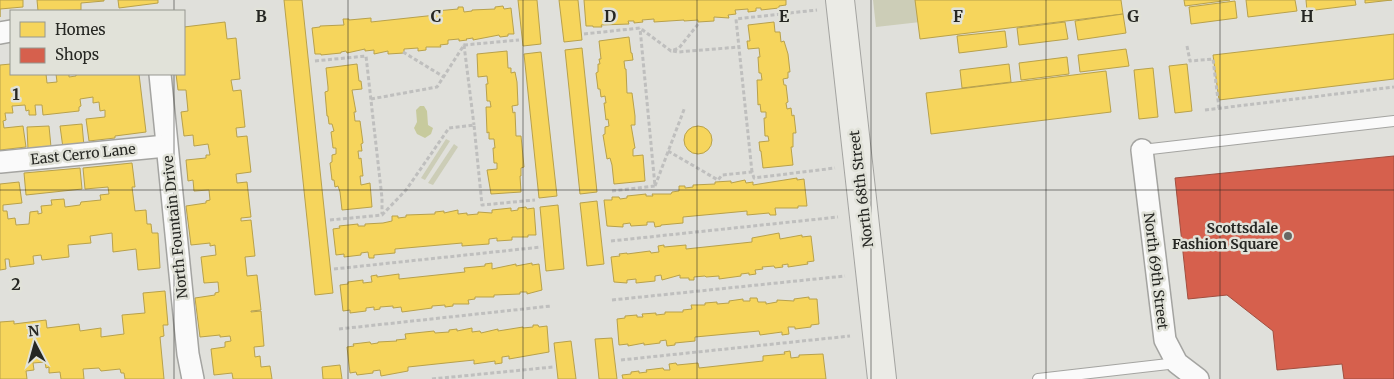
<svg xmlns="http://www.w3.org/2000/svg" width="1394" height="379" font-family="Merriweather,serif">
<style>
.green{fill:#cccdb7}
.water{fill:#c7ca9d}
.homes{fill:#f6d55c;stroke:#b8a14b}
.shops{fill:#d6604d;stroke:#a14f40}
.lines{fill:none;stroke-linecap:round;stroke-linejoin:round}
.lane-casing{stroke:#a4a4a1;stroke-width:12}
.street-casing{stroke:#a4a4a1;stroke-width:24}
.secondary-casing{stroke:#a4a4a1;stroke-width:30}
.path{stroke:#bfbfbe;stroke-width:3;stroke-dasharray:4 2.5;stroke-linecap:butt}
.lane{stroke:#fafafa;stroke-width:10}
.street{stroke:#fafafa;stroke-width:21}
.secondary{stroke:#ebebe6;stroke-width:28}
.grid{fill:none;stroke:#262723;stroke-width:1;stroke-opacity:0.55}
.poi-dot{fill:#676863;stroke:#e1e2d9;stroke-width:2}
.labels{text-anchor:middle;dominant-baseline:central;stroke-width:5;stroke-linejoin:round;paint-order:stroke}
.street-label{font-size:14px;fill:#262723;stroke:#e1e2d9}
.poi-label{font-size:14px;font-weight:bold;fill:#262723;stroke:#e1e2d9;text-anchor:end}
.grid-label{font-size:16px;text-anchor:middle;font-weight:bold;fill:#262723;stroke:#e1e2d9;stroke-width:5;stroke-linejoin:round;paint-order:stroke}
</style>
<rect width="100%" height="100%" fill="#e0e0db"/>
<g class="green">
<path d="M873,0H1114L876,27Z"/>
<path d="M446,139L450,141L425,180L421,178Z"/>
<path d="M454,144L458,147L433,185L428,183Z"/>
</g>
<path class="water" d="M420,106H424L427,111L428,125L433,128L431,134L425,138L417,134L414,128L417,122L416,110Z"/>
<g class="homes">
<path d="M0,0H23V7L0,9V17Z"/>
<path d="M37,0H104V1L81,3V10L38,11Z"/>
<path d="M118,0H158V3L119,8Z"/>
<path d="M284,0H302L333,293L315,295Z"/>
<path d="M518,0H537L541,44L523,46Z"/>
<path d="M559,0H578L582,40L564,42Z"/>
<path d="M584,0H786V5L779,6V8L761,10V8H756V11L748,12V9L735,10L736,14L728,15L729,18L714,17V21L698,22V20L684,21V20L654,22V19L642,20L643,22L634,23V21H628L629,24L601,25L602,27H593V26H586Z"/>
<path d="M915,0H1121L1123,14L920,39Z"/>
<path d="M1184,0H1230L1185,6Z"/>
<path d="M1246,0H1295L1297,11L1248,17Z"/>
<path d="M1306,0H1355L1356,5L1307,11Z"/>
<path d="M1365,0H1392L1365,3Z"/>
<path d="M1235,1L1237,18L1191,24L1189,7Z"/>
<path d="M503,6L504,9L511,8L514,34H508V36L500,37L499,35L473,40V38L466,39L467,40L459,41V39L448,40V44L440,45L441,47H426V50L418,51V48L404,49V53L388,54V51L374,54V50L365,51V49L347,53L346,51L341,52V53L321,55V54H315L312,28L320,27V26L344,25L343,19H349V20L371,18V22L436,15V11L458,9V7H463L464,12L472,11V10L495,9V7Z"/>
<path d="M1123,14L1126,33L1078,40L1075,21Z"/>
<path d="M225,22L227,39L236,38L240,79L231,80L233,91L241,90L245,127L236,128L237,137L247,136L251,172L236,174L237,183L247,182L251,217L241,218V221L251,220L255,256L245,257L247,276L257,275L261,310L251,311V312L261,311L264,346L254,347L255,357L260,356L261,367L270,366L272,379H233L232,373L214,375L211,349L225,347V342L231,341L230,336L220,337V335L200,337L195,298L215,295V293L219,292L218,282L204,283L201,257L216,255L215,245L210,246V243L191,245L186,206L206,203V201L210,200L209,190L194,191L193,180L188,181L186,160L206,158V155H210L208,144L194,146L193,135L184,136L181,112L188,111L186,90H178L176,74H184V27Z"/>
<path d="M774,22L775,32H780L781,42L784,41L788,54L790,72H788V78L783,79L784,85H786L788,102L786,103L787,109L791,108L792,116L794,115L796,133H793V147H791L793,165L763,168L761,151H760L759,142L769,141L768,136H765L764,118H766V112H761L760,104L758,105L757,80H762L761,73H759L758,57H760L759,48L748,49L747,41H750L748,25Z"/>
<path d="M1065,22L1068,39L1019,45L1017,28Z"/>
<path d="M1005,31L1007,47L959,53L957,36Z"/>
<path d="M1394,34V79L1219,100L1213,55Z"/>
<path d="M629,37L631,53H632L633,60L624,61L625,69H626L627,93H632L635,116V125H631L635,148L633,149V156L643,155L645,181L614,184L612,165L610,158L607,159L603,135L605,134V127L609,126L608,119L606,120L604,103H606L605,96L601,97L600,89H598L596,73L598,72V64H600L599,59H601L599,41Z"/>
<path d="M582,48L597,192L580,194L565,50Z"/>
<path d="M1126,49L1129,66L1080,72L1078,55Z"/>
<path d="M507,51L508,68H511V73L515,72L517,82L518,105L512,106L513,113L515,112L516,136H521L524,167L521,168V176H520L521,192L491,194L487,170L497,169V163H494L493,148H495L494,139H489V132L487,133L486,107H491L490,101H487L486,84H488L487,76L478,77L477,54Z"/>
<path d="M541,52L557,196L539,198L524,54Z"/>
<path d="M1067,57L1069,74L1021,80L1019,63Z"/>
<path d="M11,64V74H46L47,83L57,82L56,74H69V77L76,76V74H139L146,132L115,136V138L89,141L86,119L105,117V110L100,111L99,102L93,103V97L80,99L81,106L79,107V111L43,115L42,105H35L36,115H29V110L26,111L25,105L12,106L13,113H5L6,120L3,121L4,128L23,126L26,147L0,150V65Z"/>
<path d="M357,64L359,81H361L362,89L352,90L356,112H354L355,121H360L363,143L361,144L362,151H358L359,159L361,158L363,176H360L361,185L370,183L372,207L342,210L340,192L338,186L335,187L334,180H332L330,163L332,162V155L336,154V148H333L331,132L334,131L332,124H329L328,116H327L325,92L328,91V87L326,68Z"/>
<path d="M1009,64L1011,82L962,88L960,70Z"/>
<path d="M1187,64L1192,111L1175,113L1169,66Z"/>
<path d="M1153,68L1158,117L1139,119L1134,70Z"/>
<path d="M1106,71L1111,112L931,134L926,93Z"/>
<path d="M82,124L84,146L63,148L60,126Z"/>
<circle cx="698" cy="140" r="14"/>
<path d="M49,126L51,147L28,149L27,127Z"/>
<path d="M132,163L135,187H132L135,211L146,210L147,224H151L152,233H158L160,268L138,270L136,249L113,252L112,233L90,236L91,243L68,245L69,257L42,260L41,255L33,256L34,264L10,267L9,259H5L6,269L0,270V184L19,182L22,203L3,205V211H7L8,219L15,218L16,225L29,224L30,212L38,211V214L42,213L41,206L52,205L51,200L64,199L65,207L80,205L81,202L101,200L100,195L109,194L108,187L85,189L83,168Z"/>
<path d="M80,168L82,189L26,195L24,173Z"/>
<path d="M797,178V180L804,179L807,206H798V208H775L776,215H770L769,213L747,215V211L683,217V223L661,225V226L655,227L654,222H647V225L631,226L630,223L623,224V227L607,226L604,200H612V197H619L620,199L627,198V196L646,194V196H653L652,194H671L672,192L679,191V186H685V188L693,187V185L715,184V182L731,181V183L745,180L746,183L753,182V185Z"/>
<path d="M597,201L604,264L587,266L580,203Z"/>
<path d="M558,205L564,269L546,271L540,207Z"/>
<path d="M526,207L527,209L534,208L536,235H528V237H512V240L497,241V238L489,239V244L462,246V243L395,249V253L374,255V258H369L368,252L361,253V255L344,257V254L336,255L333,229L340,228L339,226L358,224V226H365V224L383,223L392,221V216H398V218L406,217V215L435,214V212L444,211V213L458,210V214L467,213V215L478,214V212L492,213V210L511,208V211L518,210V208Z"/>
<path d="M779,233L780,239L802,235V237L811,236L814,261L807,262L808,264L788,267V264L782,265L783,267L775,268L774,266L762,267L763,269L755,270L756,274L749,275V273L741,274V276L719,279V276L706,277L705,276L694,277V280H689V278H680V275L662,280L661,275L655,276V281L636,283V279L627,280V283L614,282L611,257L620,256L619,254L627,253V254L650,251L651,253L659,252L658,246L664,245V247L686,245V249L752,242V238Z"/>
<path d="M492,263V269L516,264V266L532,263V265L539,264L542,290L527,294V292H520V294L494,295V297H475V299L468,300L469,304H453V306L445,307V305L432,306V308L402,312L401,307L393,308V306L380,307V309L374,310V307L366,308V311L350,313V310L343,311L340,285L348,284V282L363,280V283L372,282L371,276L377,275V277L399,274V279L465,272L464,268L485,266V264Z"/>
<path d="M165,291L168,325H163L164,336L160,337L164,379H125L124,373H121L120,369L101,371L99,368L83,369L84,379H61L60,372L49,373V367L46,368L45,362L33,363L34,370L26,371L27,379H0V322L14,321V324L46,320L47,328L79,324L80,331L101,328V337L124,334L122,315L145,313L143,293Z"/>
<path d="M809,297V299H817L819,324L811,325V327L795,329V327H788L789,334L782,335V332L760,335L759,331L695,337V341L675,343V345L667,346L666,340L660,341V343L644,345V343L628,346V344L619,345L617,319L625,318V316L637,315V317H643L642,314L656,313V315L665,314V312H683V310L692,309L691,305H705V303L717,302V304L729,303V301L743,299V301H750V298H757L758,302H766V304L777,302V300L794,301V299Z"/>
<path d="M533,325H538L539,327L547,326L549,352L509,359V356L502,357V363L495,364V361L474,364V360L408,367V371L381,376L380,370L373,371V373L357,375L356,372L350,373L347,347L354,346L353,344L370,342L371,344L378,343V342L397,341L396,340L406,339L405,334L434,331L435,333L449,332V330L457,329V331L472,328V332L480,331L481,333L498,329V331L523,327V328L533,327Z"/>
<path d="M612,338L617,379H599L595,339Z"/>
<path d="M571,341L576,379H558L554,343Z"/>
<path d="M790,351L791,358L799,357V355L823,354L826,379H623L622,375L631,374V372L639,371V373L647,372L646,370L663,368L664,370H670L669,364L676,363L677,365L698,363L699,368L763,361V356L785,354L784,352Z"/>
<path d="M340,365L342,379H323L322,367Z"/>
</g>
<path class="shops" d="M1394,156V379H1344L1342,364L1277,370L1273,331L1227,295L1188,299L1175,178Z"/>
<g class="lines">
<g class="lane-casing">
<g id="lane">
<path d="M1142,150L1394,121"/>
<path d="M1038,379L1177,363"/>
</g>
</g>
<g class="street-casing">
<g id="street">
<path d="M0,33L11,31"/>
<path d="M160,74L188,354L193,379"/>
<path d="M1142,150L1165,340L1177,363L1198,379"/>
<path d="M0,162L166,146"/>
</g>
</g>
<g class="secondary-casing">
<path id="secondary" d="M840,0L882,379"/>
</g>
<g class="path">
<path d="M584,34L640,28L671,51L679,48L699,23"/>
<path d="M464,45L519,40"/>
<path d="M1187,46L1190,61L1213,59L1219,108"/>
<path d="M673,51L678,52L739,47"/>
<path d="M403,52L444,77"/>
<path d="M315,61L366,56L382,198V214"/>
<path d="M371,99L437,87L464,45L474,125"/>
<path d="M1205,110L1394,87"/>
<path d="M668,151L718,180L722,175L752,172L754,178L835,168"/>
<path d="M752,172L736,19L817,10"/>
<path d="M655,186L685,107"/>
<path d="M612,191L655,186L640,28"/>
<path d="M330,220L382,215L406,190L449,128L474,125L482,205L535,200"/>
<path d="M611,241L838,217"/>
<path d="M334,269L541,247"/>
<path d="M612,300L845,276"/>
<path d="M339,329L551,306"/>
<path d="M621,360L850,336"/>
<path d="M432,379L553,367"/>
</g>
<use href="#lane" class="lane"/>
<use href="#street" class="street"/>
<use href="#secondary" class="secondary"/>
</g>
<path class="grid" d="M174,0V11M348,0V379M523,0V379M697,0V379M871,0V379M1046,0V379M1220,0V379M174,74V379M0,190H1394"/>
<circle class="poi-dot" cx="1288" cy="236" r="5"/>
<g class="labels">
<g class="street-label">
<text transform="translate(83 154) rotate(-6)">East Cerro Lane</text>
<text transform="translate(861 189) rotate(-97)">North 68th Street</text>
<text transform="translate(175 227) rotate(-96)">North Fountain Drive</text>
<text transform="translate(1156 271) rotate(83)">North 69th Street</text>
</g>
<g class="poi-label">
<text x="1278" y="228">Scottsdale<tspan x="1278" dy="16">Fashion Square</tspan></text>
</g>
</g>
<g class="grid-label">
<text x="261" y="22">B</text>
<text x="436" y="22">C</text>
<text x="610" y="22">D</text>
<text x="784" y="22">E</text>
<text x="958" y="22">F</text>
<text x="1133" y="22">G</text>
<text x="1307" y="22">H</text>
<text x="16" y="100">1</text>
<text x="16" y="290">2</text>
</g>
<rect x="10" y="10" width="175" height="65" fill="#e1e2d9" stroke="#969790"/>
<rect x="20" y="22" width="25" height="15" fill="#f6d55c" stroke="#969790"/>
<text x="55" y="35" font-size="15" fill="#262723">Homes</text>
<rect x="20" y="48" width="25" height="15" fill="#d6604d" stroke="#969790"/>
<text x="55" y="60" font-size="15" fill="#262723">Shops</text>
<g transform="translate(35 344) rotate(354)" stroke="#e1e2d9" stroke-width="4" paint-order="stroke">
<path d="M0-4L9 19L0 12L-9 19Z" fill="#262723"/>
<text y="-8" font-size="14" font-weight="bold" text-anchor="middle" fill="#262723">N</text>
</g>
</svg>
